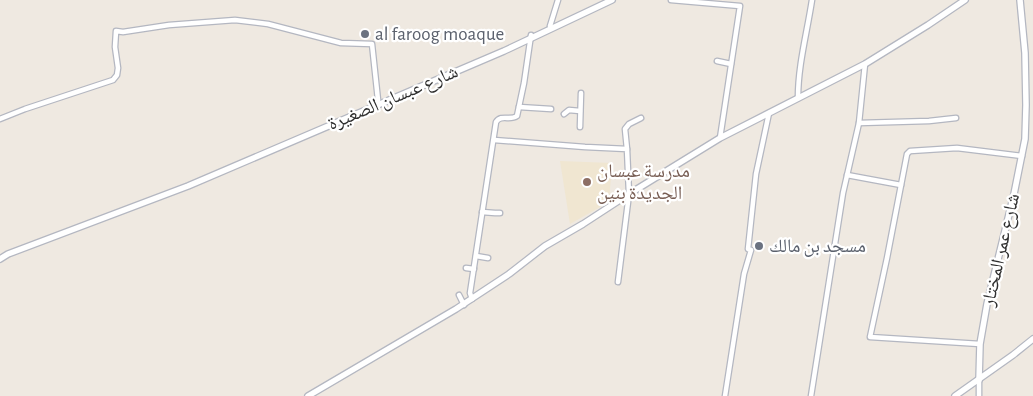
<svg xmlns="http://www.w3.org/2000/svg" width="1033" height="396" font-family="'Alegreya Sans','Noto Naskh Arabic',sans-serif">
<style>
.education{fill:#f0e6d1}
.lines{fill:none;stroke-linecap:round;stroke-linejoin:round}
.street-casing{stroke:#b4b7c1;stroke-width:7}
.secondary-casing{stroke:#b4b7c1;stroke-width:8}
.street{stroke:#fff;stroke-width:4.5}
.secondary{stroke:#fff;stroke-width:5.5}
.worship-dot{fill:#6b7280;stroke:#fff;stroke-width:2}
.education-dot{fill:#8d6e63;stroke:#fff;stroke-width:2}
.labels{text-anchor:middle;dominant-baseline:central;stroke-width:4.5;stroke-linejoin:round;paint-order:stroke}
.worship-label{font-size:19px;fill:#5b616d;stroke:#fff;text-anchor:start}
.street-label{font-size:19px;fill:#2e2e2e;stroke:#fff}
.education-label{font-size:19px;fill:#785e54;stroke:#fff;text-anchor:start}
</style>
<rect width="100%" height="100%" fill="#efe9e1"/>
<path class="education" d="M560,161L612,163L609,202L570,224Z"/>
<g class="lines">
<g class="street-casing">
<g id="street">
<path d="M671,0L740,6L720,138"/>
<path d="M550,26L558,0"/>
<path d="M717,61L731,64"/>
<path d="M798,98C798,65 807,33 812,0"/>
<path d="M519,107L551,109"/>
<path d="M564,114L569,110L580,111"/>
<path d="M0,119L25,109L113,80L117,75L118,68L115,47L116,31L123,32L169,25L235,20L268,24L341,43L372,44L378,100"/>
<path d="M859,123L929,121L956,118"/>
<path d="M580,127L581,93"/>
<path d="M494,140L585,147L627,149L629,194L618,282"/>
<path d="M627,149L625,129L629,124L641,118"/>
<path d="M847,175L901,185"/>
<path d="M482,212L495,213H500"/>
<path d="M476,256L488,258"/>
<path d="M466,268L474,269"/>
<path d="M459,295L464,305"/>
<path d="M472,299L470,293L496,122C501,114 510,121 517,116L524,83L531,35"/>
<path d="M980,344L870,337L887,258L907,154L910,151L957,148L1022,156"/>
<path d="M979,380V396"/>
<path d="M725,396L744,274L751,250L748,249L756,174L769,113"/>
<path d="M811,396L843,193L859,123L865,64"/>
</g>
</g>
<g class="secondary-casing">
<g id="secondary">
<path d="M0,259L8,254L188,186L504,51L612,0"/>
<path d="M979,380L980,344L987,304L1014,194L1025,139L1026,105L1025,53L1020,0"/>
<path d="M308,396L456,309L509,274L545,246L583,224L629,194L720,138L865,64L928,25L965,0"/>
<path d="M955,396L1013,355L1033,339"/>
</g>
</g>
<use href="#street" class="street"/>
<use href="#secondary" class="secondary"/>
</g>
<g class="worship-dot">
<circle cx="365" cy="34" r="5"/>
<circle cx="759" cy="246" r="5"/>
</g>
<circle class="education-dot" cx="587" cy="182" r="5"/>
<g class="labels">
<g class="worship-label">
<text x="375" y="34">al faroog moaque</text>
<text x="769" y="246">مسجد بن مالك</text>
</g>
<g class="street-label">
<text transform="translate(393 98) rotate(-23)">شارع عبسان الصغيرة</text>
<text transform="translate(1001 250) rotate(-77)">شارع عمر المختار</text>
</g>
<g class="education-label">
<text x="597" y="171">مدرسة عبسان<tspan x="597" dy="22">الجديدة بنين</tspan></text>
</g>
</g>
</svg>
